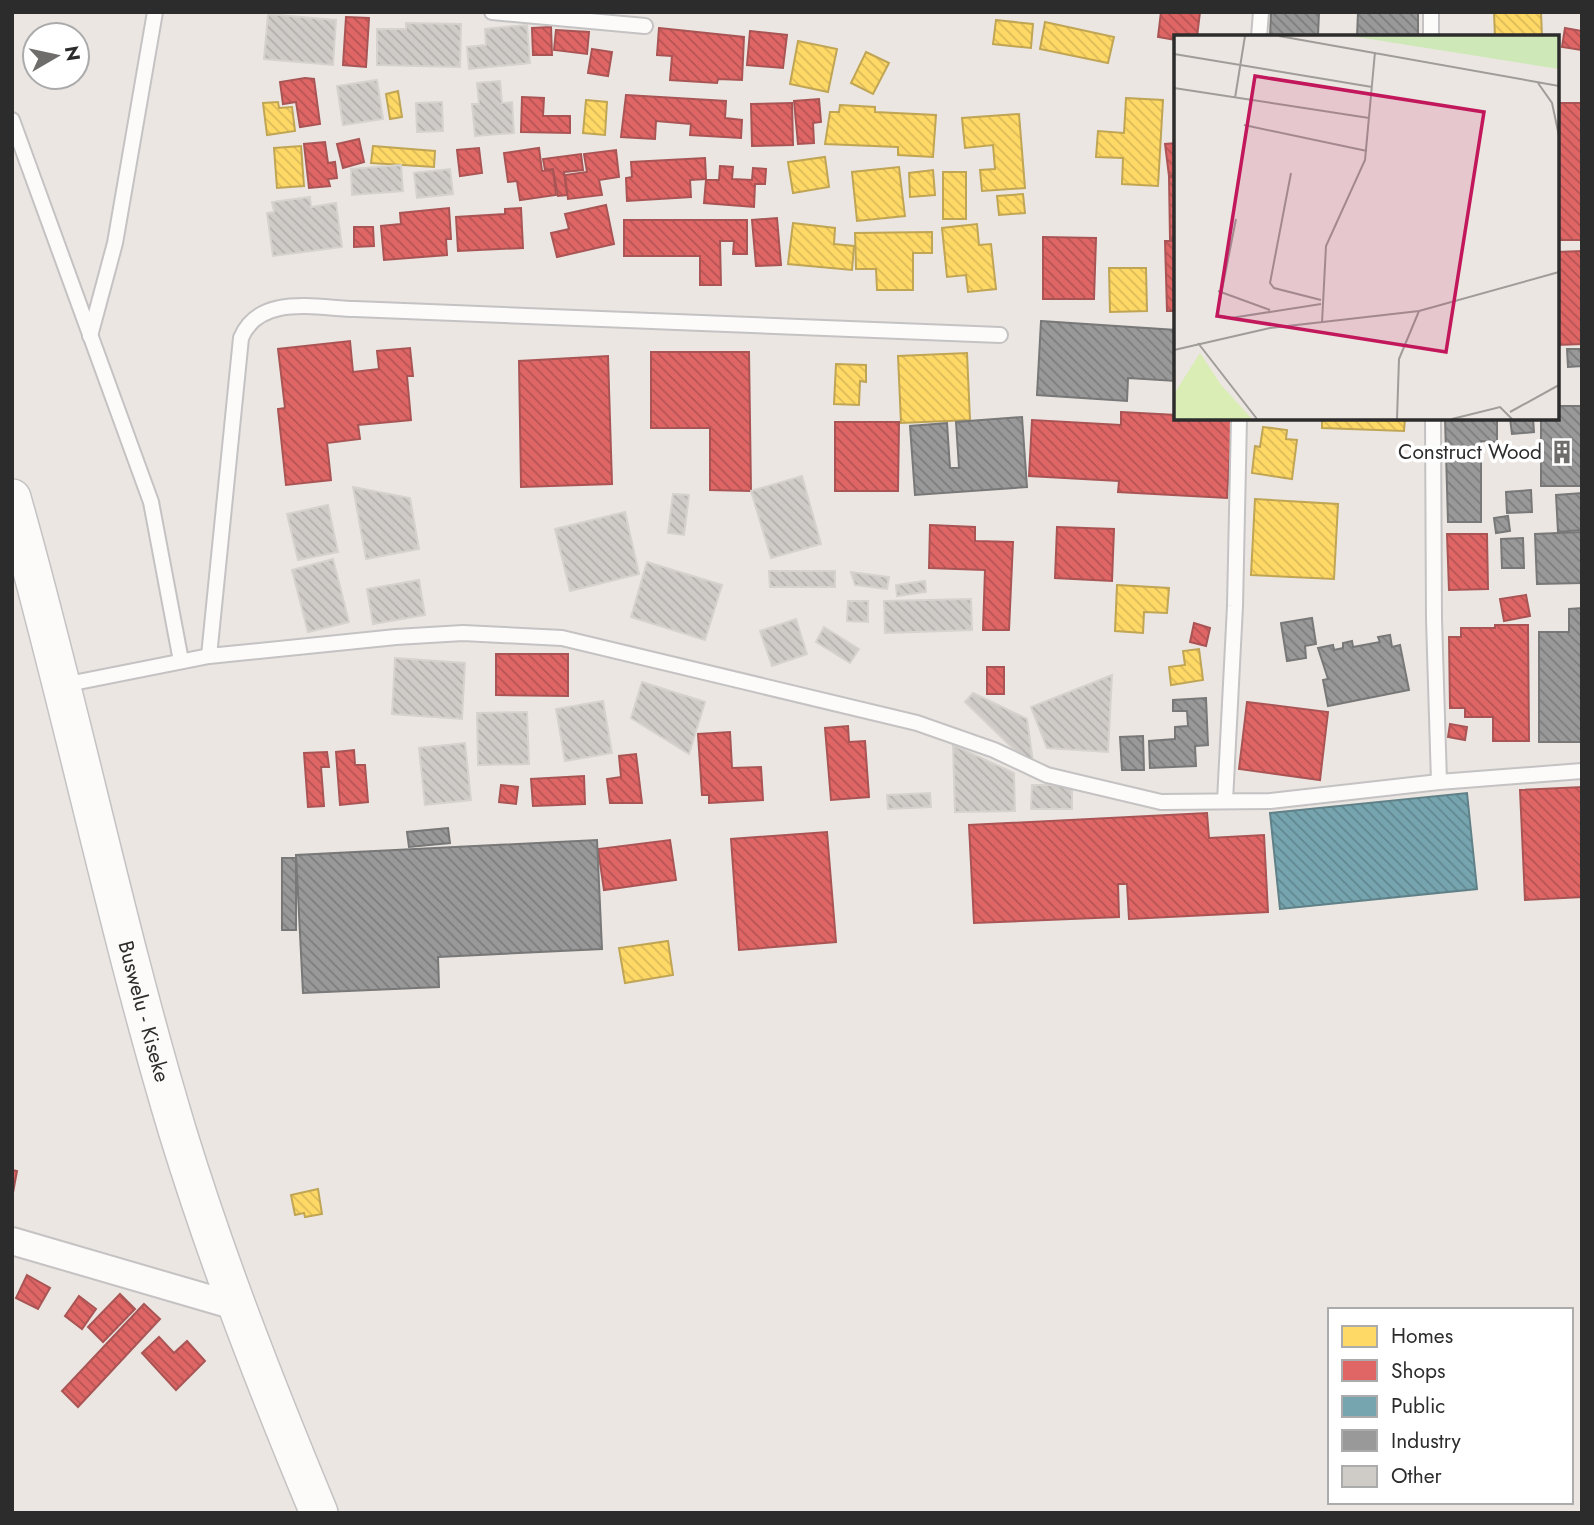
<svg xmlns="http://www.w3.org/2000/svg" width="1594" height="1525" font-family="Jost,sans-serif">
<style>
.homes{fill:url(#homes-back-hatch);stroke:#c0a555;stroke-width:2}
.shops{fill:url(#shops-back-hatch);stroke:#a55;stroke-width:2}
.public{fill:url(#public-back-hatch);stroke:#608188;stroke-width:2}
.industry{fill:url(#industry-back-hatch);stroke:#787878;stroke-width:2}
.building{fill:url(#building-back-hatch);stroke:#d6d2cd;stroke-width:2}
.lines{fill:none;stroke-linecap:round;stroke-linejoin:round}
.service-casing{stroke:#c4c2c3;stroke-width:18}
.minor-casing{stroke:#c4c2c3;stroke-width:30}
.secondary-casing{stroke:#c4c2c3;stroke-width:40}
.service{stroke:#fcfbfa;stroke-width:14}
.minor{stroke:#fcfbfa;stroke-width:26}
.secondary{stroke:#fcfbfa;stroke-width:37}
.labels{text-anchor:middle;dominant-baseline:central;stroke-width:7;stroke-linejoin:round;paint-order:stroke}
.poi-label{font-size:21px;fill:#2c2c2c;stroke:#fff;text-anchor:end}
.street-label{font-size:21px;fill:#2c2c2c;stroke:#fff}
.inset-road{fill:none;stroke:#9f9c99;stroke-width:2}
.view{fill:#c2185b;fill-opacity:0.15;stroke:#c2185b;stroke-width:3.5}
.inset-edge{fill:none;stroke:#2c2c2c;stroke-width:3.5}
</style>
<defs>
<pattern id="homes-back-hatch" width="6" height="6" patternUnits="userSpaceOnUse" patternTransform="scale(1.75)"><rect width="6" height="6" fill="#ffd966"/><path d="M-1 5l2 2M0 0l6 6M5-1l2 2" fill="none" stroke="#dbba59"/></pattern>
<pattern id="shops-back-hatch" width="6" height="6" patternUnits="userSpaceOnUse" patternTransform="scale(1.75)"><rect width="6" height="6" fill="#e06666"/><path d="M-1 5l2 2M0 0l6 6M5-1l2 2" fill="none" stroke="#b65454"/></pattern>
<pattern id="public-back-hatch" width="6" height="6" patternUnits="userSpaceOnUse" patternTransform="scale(1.75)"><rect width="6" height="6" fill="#76a5af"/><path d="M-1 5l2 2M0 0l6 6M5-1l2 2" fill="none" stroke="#61878f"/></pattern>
<pattern id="industry-back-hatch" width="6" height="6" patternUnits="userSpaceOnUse" patternTransform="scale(1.75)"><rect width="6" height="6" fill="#999"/><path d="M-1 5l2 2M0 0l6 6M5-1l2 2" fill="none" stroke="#7d7d7d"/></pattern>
<pattern id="building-back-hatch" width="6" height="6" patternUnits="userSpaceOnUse" patternTransform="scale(1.75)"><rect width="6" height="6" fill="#cfccc8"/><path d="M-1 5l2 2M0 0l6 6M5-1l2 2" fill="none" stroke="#b2afac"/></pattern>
</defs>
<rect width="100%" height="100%" fill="#ebe6e1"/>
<g class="homes">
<path d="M1494,12H1541L1542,37H1495Z"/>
<path d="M996,20L1033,24L1031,48L993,44Z"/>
<path d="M1045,22L1114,37L1108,63L1040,49Z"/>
<path d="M798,41L837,49L828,92L790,84Z"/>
<path d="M866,52L889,63L873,94L851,83Z"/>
<path d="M398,91L402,117L390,119L386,94Z"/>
<path d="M1126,98L1163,100L1158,186L1122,184L1123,158L1096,157L1098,131L1124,133Z"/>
<path d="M586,100L607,102L605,135L583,133Z"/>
<path d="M278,102L279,108L292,107L295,131L267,135L263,103Z"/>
<path d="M840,105L875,107V112L936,115L933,157L898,155V147L825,144L830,112H839Z"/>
<path d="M1019,114L1025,188L982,191L980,170L995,169L993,145L965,148L962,118Z"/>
<path d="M301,146L304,186L277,188L274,148Z"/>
<path d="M373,146L435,151L434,167L371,163Z"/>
<path d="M825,157L829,187L793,193L788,162Z"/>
<path d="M899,167L905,216L857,221L852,172Z"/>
<path d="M933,170L935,195L910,197L909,173Z"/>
<rect x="943" y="172" width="23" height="47"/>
<path d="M1023,194L1025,213L999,215L997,196Z"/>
<path d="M793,223L835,228L834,244L854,246L852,270L788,264Z"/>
<path d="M977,224L979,245L991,244L996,289L968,292L966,275L947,277L942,228Z"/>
<path d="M932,232V253H913V290H877L876,269H856L855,233Z"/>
<path d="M1109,268H1146L1147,311L1110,312Z"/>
<path d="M967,353L970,420L901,423L898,356Z"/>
<path d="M836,364L866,365V382L860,381L859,405L834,404Z"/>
<path d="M1322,418H1405L1404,431L1322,428Z"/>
<path d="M1263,427L1287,430L1286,439L1297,440L1292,479L1252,473L1255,446L1260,447Z"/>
<path d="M1255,499L1338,504L1334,579L1251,575Z"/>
<path d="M1117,585L1169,588L1167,613L1144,612L1143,633L1115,631Z"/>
<path d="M1199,649L1203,680L1171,685L1169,667L1185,665L1183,651Z"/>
<path d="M668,941L673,975L625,983L619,948Z"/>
<path d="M318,1189L322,1214L305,1217L304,1213L295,1215L291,1195Z"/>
</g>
<g class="shops">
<path d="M1161,12H1200L1197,37H1176V40L1158,37Z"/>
<path d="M346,17L369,18L366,67L343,65Z"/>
<path d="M551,27L552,55H533L532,28Z"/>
<path d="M659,28L744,37L742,80L718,79L717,83L670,80L672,56L657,55Z"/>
<path d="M1565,28L1582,31V50L1562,47Z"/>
<path d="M556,30L589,32L587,54L554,50Z"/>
<path d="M750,31L787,35L783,68L747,65Z"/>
<path d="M592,49L612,52L608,76L588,73Z"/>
<path d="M305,78L314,79L320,124L300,127L296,102L283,104L280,82Z"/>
<path d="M626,95L726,101L725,118L742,120L741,138L690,135L691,124L656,121L655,139L621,137Z"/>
<path d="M522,97L544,98L543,116H570V133L521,132Z"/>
<path d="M819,99L821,122L813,123L814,143L798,144L794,101Z"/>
<path d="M792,103L793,145L752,146L751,104Z"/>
<rect x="1557" y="103" width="25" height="137"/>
<path d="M359,139L364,162L343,168L337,144Z"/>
<path d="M325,142L328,163L335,162L337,178L328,179L330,186L309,188L304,144Z"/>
<path d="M1176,143V176H1169L1165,144Z"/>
<path d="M479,148L482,173L460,176L457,150Z"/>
<path d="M539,148L542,171L553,170L556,195L520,200L517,181L508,182L504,153Z"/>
<path d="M616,150L619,177L599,180L602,195L568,199L565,175L587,172L584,154Z"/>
<path d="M581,154L583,170L564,172L567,195L558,196L553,169L545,170L543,159Z"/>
<path d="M705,158L706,179L690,180L691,197L627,201L626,178L632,177L631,162Z"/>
<path d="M720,166L733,167L732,179L752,180L753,168L766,169L765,184H755L754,207L704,203L706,180H719Z"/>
<path d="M1169,177H1176V239H1170Z"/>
<path d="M606,205L614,244L557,257L551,233L569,229L565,214Z"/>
<path d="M449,208L451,239H446L447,255L384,260L381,226L401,224L400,213Z"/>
<path d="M521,208L523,248L458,251L456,217L505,214V209Z"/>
<path d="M777,218L781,265L756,266L752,220Z"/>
<path d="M624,220H747V254H733L734,241H720L721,285H700V256H624Z"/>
<path d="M354,227H373L374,246L354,247Z"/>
<path d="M1043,237L1096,238L1094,299H1043Z"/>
<path d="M1165,241H1176V311H1167Z"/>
<path d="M1582,251V344L1557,345V252Z"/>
<path d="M350,341L353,372L379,369L377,351L410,348L413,376H407L411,420L358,425L360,439L327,443L331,480L286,485L278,409L285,408L278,349Z"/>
<path d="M651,352H749L751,491L710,490V428H651Z"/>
<path d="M608,356L612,484L521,487L519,361Z"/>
<path d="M1121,412L1176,415V418L1232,419L1227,498L1118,492L1119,481L1029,476L1032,420L1121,425Z"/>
<path d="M835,422H899L898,491H835Z"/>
<path d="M930,525L975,527V541L1013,542L1009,630H983L985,570L929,568Z"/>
<path d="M1057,527L1114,529L1112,581L1055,578Z"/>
<path d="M1447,534H1487L1488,589L1449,590Z"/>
<path d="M1526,595L1530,616L1504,621L1500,599Z"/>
<path d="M1194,623L1210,628L1206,646L1190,642Z"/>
<path d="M1495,625H1528L1529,741H1493V717H1465V708H1450L1449,637H1461V628H1495Z"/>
<path d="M496,654H568V696L496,695Z"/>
<rect x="987" y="667" width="17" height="27"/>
<path d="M1247,702L1328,712L1320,780L1239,769Z"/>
<path d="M1450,724L1467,727L1465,740L1448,737Z"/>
<path d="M848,726L849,742L865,741L869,797L831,800L825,728Z"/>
<path d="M730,732L732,768L761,767L763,800L709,803V795H702L698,734Z"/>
<path d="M354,750L355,765H365L368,802L340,805L336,752Z"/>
<path d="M327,752L329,767H321L324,806L308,807L304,753Z"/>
<path d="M636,754L642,803H610L607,779L621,777L619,756Z"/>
<path d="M584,776L585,804L533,806L531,779Z"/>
<path d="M501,785L518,787L516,804L499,802Z"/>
<path d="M1582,787V897L1525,900L1520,790Z"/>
<path d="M1207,813L1209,838L1264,835L1268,912L1129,919L1127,884H1118L1119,917L974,923L969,825Z"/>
<path d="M827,832L836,942L739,950L731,839Z"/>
<path d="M670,840L676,880L604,890L598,849Z"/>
<path d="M12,1170L17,1171L12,1198Z"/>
<path d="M27,1275L50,1288L38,1309L16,1298Z"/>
<path d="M120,1294L135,1309L103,1342L88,1327Z"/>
<path d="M79,1296L96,1309L82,1329L65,1316Z"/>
<path d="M144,1304L160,1319L78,1407L62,1391Z"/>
<path d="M159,1337L174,1353L187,1341L205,1361L176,1390L142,1353Z"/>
</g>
<path class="public" d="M1467,793L1477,889L1280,909L1270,813Z"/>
<g class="industry">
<path d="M1271,12H1319L1318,36L1327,37H1270Z"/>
<path d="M1358,12L1418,13V37H1357Z"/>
<path d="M1041,321L1176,330V381L1128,378L1127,401L1037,395Z"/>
<path d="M1567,349H1581L1582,366L1568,367Z"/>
<path d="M1557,406H1582V486H1541V418H1557Z"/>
<path d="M1022,417L1027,487L915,495L910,426L947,423L950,468H959L956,422Z"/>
<path d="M1445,418H1497V442L1481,441V522H1448Z"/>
<path d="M1510,418H1533L1534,432L1512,434Z"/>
<path d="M1531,490L1532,512L1507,513L1506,492Z"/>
<path d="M1582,493V530L1558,532L1556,495Z"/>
<path d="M1508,516L1510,531L1496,533L1494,518Z"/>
<path d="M1582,532V583L1537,584L1535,534Z"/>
<path d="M1523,538L1524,568H1502L1501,539Z"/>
<path d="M1582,608V742H1539V632H1569V609Z"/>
<path d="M1312,618L1316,644L1305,646L1306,658L1287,661L1281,623Z"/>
<path d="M1390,635L1392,647L1400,645L1409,690L1328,706L1323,680L1328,679L1318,648L1333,645L1334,650L1343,648V643L1352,641L1353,647L1380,642L1378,637Z"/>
<path d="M1206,698L1208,745L1195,746L1196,766L1150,768L1149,741L1175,739V727L1188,726L1187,711H1173V700Z"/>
<path d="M1143,736L1144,770H1122L1120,737Z"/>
<path d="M448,828L450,843L409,847L407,832Z"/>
<path d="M597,840L602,949L438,957L439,987L303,993L296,855Z"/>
<rect x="282" y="858" width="14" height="72"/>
</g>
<g class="building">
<path d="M268,14L336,20L333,65L264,59Z"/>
<path d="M406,23L461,24L460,67L377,65V29H406Z"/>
<path d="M527,25L530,63L469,69L467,47L486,45L485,29Z"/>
<path d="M377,80L383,119L343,125L337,86Z"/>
<path d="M500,81L502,103L512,102L514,133L475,136L472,104H479L477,83Z"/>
<path d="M442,102L443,131L417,132L416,103Z"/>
<path d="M401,165L403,191L352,195L351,169Z"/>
<path d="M450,169L453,194L417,198L414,173Z"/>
<path d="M310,197L311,207L336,203L342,247L273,256L267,213L274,212L272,202Z"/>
<path d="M802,476L821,544L771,558L751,491Z"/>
<path d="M353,487L410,498L419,549L366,559Z"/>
<path d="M673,494L689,495L684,535L668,533Z"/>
<path d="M328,505L338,552L298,560L287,514Z"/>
<path d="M625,512L639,574L570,591L555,529Z"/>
<path d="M333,559L349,622L308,632L292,570Z"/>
<path d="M647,562L722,585L705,640L631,617Z"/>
<path d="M769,571H835V587H770Z"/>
<path d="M851,572L889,577L887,589L855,585Z"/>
<path d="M419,580L425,615L373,624L367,589Z"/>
<path d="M925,581L926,592L897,596L896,585Z"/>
<path d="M971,599L972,630L885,633L884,601Z"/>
<path d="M848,601H868V622L847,621Z"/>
<path d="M796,619L807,654L772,666L760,631Z"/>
<path d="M824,627L859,649L850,663L816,642Z"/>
<path d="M395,658L465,663L462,719L392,714Z"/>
<path d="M1112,675L1108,752L1047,748L1031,707Z"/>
<path d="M642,682L705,702L689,754L631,718Z"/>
<path d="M973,693L1027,719L1034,769L965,702Z"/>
<path d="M603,701L612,753L565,761L556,709Z"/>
<path d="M527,712L529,764L478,765L477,713Z"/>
<path d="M465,743L471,800L425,805L419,748Z"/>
<path d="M953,745L1014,773L1015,811L955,812Z"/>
<path d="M1032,785H1072V809H1031Z"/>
<path d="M930,793L931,807L888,809L887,795Z"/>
</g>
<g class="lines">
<g class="service-casing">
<g id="service">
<path d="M492,12L645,26"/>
<path d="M1431,12V37"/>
<path d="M1259,37L1261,12"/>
<path d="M12,120L151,502L181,661"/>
<path d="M90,336L115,243L155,12"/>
<path d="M1433,418L1434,619L1439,782"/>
<path d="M209,656L241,338C259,294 316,308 355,309L1000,335"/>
<path d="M63,685L209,656L396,637L463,633L562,638L917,723L994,750L1047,775L1161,802L1270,801L1439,782L1582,771"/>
<path d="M1225,801L1235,606L1239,418"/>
</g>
</g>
<g class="minor-casing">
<path id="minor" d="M12,1241L235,1306"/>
</g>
<g class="secondary-casing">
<g id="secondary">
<path id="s1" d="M12,498C72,709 115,924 178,1133C218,1263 267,1388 319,1513"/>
</g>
</g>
<use href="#service" class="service"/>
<use href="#minor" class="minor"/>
<use href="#secondary" class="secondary"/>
</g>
<defs>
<g id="building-bare" transform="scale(1.89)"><path d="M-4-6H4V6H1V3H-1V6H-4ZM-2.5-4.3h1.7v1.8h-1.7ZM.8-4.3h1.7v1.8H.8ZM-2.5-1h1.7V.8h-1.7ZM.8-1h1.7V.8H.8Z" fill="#6f6d6b" stroke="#fff" stroke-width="2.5" paint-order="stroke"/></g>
</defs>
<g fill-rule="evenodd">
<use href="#building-bare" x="1562" y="452"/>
</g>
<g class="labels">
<g class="poi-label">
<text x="1542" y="452">Construct Wood</text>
</g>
<g class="street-label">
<text stroke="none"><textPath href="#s1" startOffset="530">Buswelu - Kiseke</textPath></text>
</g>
</g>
<g transform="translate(1174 35)">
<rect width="385" height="385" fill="#ebe6e1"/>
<path d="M177,1H385V34Z" fill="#cee9b7"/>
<path d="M26,318L47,350L78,384H0V359Z" fill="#daedb4"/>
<path class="inset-road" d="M105,1L385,51M0,19L198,52M364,48L378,68L385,101M0,53L195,83M61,63L71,1M70,90L193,116M117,138L96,248L100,253L147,265M62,184L43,280L57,283L147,269M44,256L96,275M148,288L152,211L191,125L201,17M24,308L83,384M0,315L96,293L245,276L385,237M336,377L385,350M223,384L225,324L245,276M278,384L326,372L338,384"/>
<path class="view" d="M81,41L310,77L272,317L43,281Z"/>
<rect width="385" height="385" class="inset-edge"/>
</g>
<rect width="1594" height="1525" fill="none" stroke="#2c2c2c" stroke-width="28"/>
<rect x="1328" y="1308" width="245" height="196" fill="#ffffff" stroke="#ababab" stroke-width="2"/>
<rect x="1342" y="1326" width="35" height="21" fill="#ffd966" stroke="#ababab" stroke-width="2"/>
<text x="1391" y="1343" font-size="21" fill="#2c2c2c">Homes</text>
<rect x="1342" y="1360" width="35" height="21" fill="#e06666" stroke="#ababab" stroke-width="2"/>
<text x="1391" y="1378" font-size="21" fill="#2c2c2c">Shops</text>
<rect x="1342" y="1396" width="35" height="21" fill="#76a5af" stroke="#ababab" stroke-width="2"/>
<text x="1391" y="1413" font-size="21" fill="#2c2c2c">Public</text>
<rect x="1342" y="1430" width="35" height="21" fill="#999999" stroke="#ababab" stroke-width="2"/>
<text x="1391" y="1448" font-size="21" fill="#2c2c2c">Industry</text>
<rect x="1342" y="1466" width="35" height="21" fill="#cfccc8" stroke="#ababab" stroke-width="2"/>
<text x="1391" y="1483" font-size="21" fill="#2c2c2c">Other</text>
<g transform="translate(56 56) rotate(81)"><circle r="33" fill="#ffffff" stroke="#ababab" stroke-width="2"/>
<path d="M0-5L12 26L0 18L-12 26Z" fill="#6f6d6b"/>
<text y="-10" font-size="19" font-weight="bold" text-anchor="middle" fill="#2c2c2c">N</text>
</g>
</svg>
